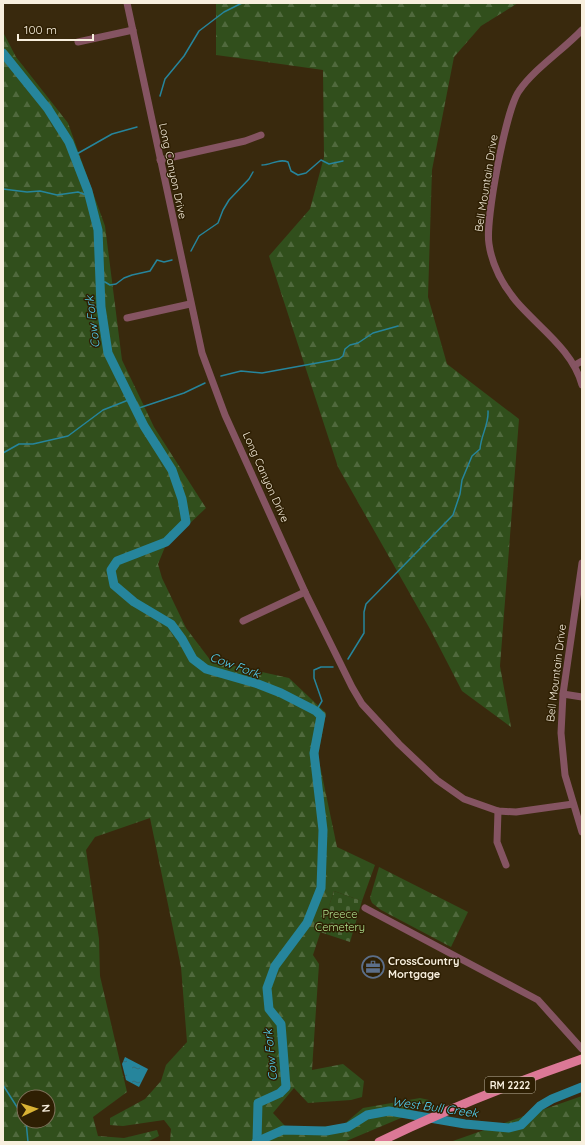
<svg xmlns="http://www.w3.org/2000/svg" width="585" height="1145" font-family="Quicksand,sans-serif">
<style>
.forest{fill:url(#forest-firs);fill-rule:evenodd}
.cemetery{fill:url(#cemetery-stones)}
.water{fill:url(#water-ripples)}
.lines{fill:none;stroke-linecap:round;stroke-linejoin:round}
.stream{stroke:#26859c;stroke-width:1.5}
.river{stroke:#26859c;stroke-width:9}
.minor{stroke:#855462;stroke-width:7}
.major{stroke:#dc7896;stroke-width:9}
.labels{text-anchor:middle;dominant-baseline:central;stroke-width:3;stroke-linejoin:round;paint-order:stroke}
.shield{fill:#2e1f03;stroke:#bbb19c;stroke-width:1}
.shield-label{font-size:10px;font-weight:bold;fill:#f8efde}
.street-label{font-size:11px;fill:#f8efde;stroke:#2e1f03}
.park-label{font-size:11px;fill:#afe290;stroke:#2e1f03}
.poi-label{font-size:11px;font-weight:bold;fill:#f8efde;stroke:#2e1f03;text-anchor:start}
.water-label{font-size:12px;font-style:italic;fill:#52d4f6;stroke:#2e1f03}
</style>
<defs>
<pattern id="forest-firs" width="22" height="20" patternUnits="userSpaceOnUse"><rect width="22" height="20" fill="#314f1c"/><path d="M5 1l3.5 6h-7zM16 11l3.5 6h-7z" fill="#50693d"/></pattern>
<pattern id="cemetery-stones" width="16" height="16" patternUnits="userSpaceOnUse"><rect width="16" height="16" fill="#314f1c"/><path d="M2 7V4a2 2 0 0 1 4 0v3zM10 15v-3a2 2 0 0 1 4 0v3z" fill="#50693d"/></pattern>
<pattern id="water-ripples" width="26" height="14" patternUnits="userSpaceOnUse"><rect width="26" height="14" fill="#26859c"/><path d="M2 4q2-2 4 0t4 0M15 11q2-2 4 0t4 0" fill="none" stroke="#346d78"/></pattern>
</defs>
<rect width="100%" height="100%" fill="#39290d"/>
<g class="forest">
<path d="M216,3H518L481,26L454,57L432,170L428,297L447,364L519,419L500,666L511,727L462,691L430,629L338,467L269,256L310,209L324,157L323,70L216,55Z"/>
<path d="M3,32L16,57L68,123L105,226L122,360L154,427L206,508L165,547L158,564L162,578L186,628L211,661L289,678L326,713L318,756L337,847L375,865L362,901L334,891L313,955L319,964L312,1070L343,1064L364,1081L362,1097L351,1100L308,1103L294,1088L273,1113L286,1127L297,1129L343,1125L363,1108L420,1098L429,1100L401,1118L344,1142H170L171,1129L164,1120L123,1126L110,1125V1118L145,1099L161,1081L166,1065L187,1042L181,967L150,818L95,837L86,850L99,939L100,976L127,1092L93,1117L98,1136L124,1138L157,1130L159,1136L147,1142H3ZM24,1097H48V1121H24Z"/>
<path d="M379,867L468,912L451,947L381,910L372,903L370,898Z"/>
<path d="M582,1096V1142H450Z"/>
</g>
<path class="cemetery" d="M334,891L362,901L350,942L320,932Z"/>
<path class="water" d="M125,1057L148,1069L139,1087L126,1080L122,1064Z"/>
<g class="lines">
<g class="stream">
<path d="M160,96L165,79L184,56L199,31L224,12L242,3"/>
<path d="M75,155L112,134L137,127"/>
<path d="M262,165C271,165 279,158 288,162L291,171L298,175L306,173L321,160L329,164L343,161"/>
<path d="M3,189L27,192L40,191L57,195L78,192L89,196"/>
<path d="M191,251L199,236L218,223L223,210L229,200L249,179L253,172"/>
<path d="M100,282H105L110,285L116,284L124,278L132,275L150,271L157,260L164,262L172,260"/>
<path d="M221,376L241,371L262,373L339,359L343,356L345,349L350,345L358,343L373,333L398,326"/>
<path d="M136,409L184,393L205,383"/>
<path d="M3,453L19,444H33L68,436L103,410L131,399"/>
<path d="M348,659L364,633V612L366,604L453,515L460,494L462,480L472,456L480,449C481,435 489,424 488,411"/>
<path d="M316,711L322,701L314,678V670L321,667H333"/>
<path d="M3,1085L24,1118"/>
<path d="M26,1121L28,1142"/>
</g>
<g class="river">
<path d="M3,53L48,109L69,142L88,191L98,230L101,307L108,353L144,426L172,470L182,499L186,522L166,542L117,561L111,570L114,585L134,602L171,624L182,639L193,659L206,669L258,684L281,693L316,711L321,716L314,753L323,830L321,888L307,923L275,966L267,988L269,1009L281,1024L286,1087L280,1093L258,1103L257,1141"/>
<path d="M256,1142L283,1130L326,1131L348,1127L367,1115L389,1111L465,1124L509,1128L521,1125L540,1106L552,1099L582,1087"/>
</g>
<g class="minor">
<path d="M127,3L202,353L225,415L305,592L352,687L362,704L399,744L437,780L464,799L498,811L516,812L573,804"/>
<path d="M582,30C563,50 534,69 519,91C506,109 485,221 489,244C492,265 502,284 516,301C538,327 573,350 582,385"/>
<path d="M78,42L133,30"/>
<path d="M160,160L245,141L261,135"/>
<path d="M127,318L190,304"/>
<path d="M575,365L582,361"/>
<path d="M582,563L563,694L561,733L565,775L582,832"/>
<path d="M243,621L305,592"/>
<path d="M563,694L582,697"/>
<path d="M498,811L497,842L506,865"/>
<path d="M365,908L538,1000L582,1049"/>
</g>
<path class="major" d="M379,1142C445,1110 513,1083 582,1059"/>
</g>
<defs>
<g id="office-ring" transform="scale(1.15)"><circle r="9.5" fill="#2e1f03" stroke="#5c6f8a" stroke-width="1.5"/><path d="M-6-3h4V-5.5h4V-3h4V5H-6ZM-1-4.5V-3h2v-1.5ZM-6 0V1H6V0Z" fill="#5c6f8a"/></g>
</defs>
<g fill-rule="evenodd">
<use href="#office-ring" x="373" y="967"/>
</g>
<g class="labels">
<rect class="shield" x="485" y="1077" width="50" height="16" rx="3"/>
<g class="shield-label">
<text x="510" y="1085">RM 2222</text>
</g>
<g class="street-label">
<text transform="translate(173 171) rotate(78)">Long Canyon Drive</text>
<text transform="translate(486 183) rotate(-81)">Bell Mountain Drive</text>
<text transform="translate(266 477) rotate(66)">Long Canyon Drive</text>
<text transform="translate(556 673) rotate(-83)">Bell Mountain Drive</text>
</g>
<g class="park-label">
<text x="340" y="914">Preece<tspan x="340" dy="13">Cemetery</tspan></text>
</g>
<g class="poi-label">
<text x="388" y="961">CrossCountry<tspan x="388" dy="13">Mortgage</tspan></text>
</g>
<g class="water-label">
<text transform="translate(92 322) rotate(-97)">Cow Fork</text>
<text transform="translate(235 665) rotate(20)">Cow Fork</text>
<text transform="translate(270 1055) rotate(-96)">Cow Fork</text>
<text transform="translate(435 1107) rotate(8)">West Bull Creek</text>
</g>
</g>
<rect width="585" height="1145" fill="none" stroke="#f8efde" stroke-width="8"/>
<g transform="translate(36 1109) rotate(86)"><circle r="19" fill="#2e1f03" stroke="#7f725b"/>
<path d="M0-3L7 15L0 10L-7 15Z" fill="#d9b334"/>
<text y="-6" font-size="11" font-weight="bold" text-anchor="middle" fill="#f8efde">N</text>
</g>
<path d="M18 34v6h75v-6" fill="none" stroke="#f8efde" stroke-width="2"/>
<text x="24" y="34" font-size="12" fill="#f8efde" stroke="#2e1f03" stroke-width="3" paint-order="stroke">100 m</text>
</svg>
